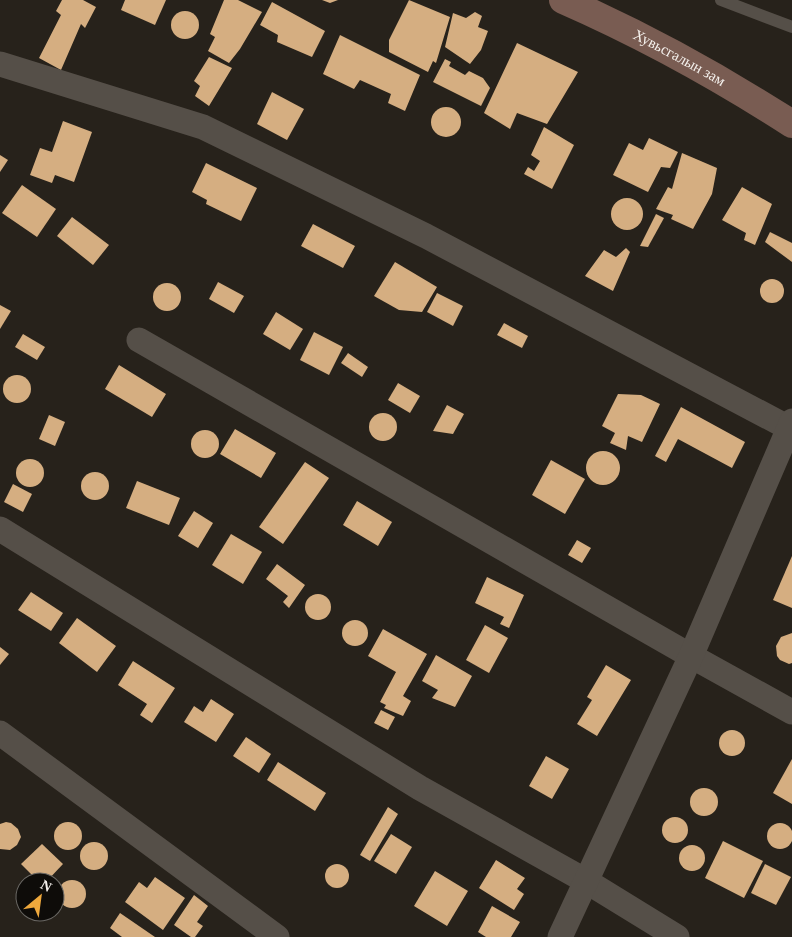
<svg xmlns="http://www.w3.org/2000/svg" width="792" height="937" font-family="'Times New Roman',serif">
<style>
.building{fill:#d5ae81}
.lines{fill:none;stroke-linecap:round;stroke-linejoin:round}
.lane{stroke:#554f48;stroke-width:12}
.street{stroke:#554f48;stroke-width:25}
.secondary{stroke:#795c52;stroke-width:28}
.labels{text-anchor:middle;dominant-baseline:central;stroke-width:5;stroke-linejoin:round;paint-order:stroke}
.street-label{font-size:15px;fill:#f5f1ed;stroke:#0e0c09}
</style>
<rect width="100%" height="100%" fill="#27221b"/>
<g class="building">
<path d="M62,0H83L96,7L85,28L81,24L61,70L39,58L61,15L56,11Z"/>
<path d="M125,0H166L155,25L121,10Z"/>
<path d="M224,0H238L262,12L240,49L229,63L208,51L215,37L210,34Z"/>
<path d="M322,0H338L330,3Z"/>
<path d="M409,0L450,17L436,63L433,61L428,72L389,52V40Z"/>
<path d="M272,2L325,31L312,57L277,42L278,35L260,25Z"/>
<circle cx="185" cy="25" r="14"/>
<path d="M475,12L482,16L478,27L488,31L481,50L470,64L445,47L453,13L466,18Z"/>
<path d="M340,35L420,75L405,111L388,103L391,94L360,80L354,89L323,74Z"/>
<path d="M517,43L578,72L547,124L517,113L510,129L484,113Z"/>
<path d="M209,57L232,68L209,106L195,96L200,86L194,81Z"/>
<path d="M445,59L451,62L449,66L465,75L469,71L483,78L490,88L481,106L433,82Z"/>
<path d="M272,92L304,109L287,140L257,124Z"/>
<circle cx="446" cy="122" r="15"/>
<path d="M63,121L92,132L74,182L55,175L52,183L30,175L40,148L52,152Z"/>
<path d="M544,127L574,145L552,189L524,174L528,167L534,171L540,161L531,155Z"/>
<path d="M649,138L678,152L670,168L661,167L648,192L613,175L629,143L643,150Z"/>
<path d="M682,153L717,168L712,194L693,229L671,219L673,215L656,209L668,187L672,189Z"/>
<path d="M0,155L8,160L0,172Z"/>
<path d="M206,163L257,188L241,221L206,204L207,200L192,192Z"/>
<path d="M22,185L56,209L37,237L2,213Z"/>
<path d="M742,187L772,204L755,245L744,240L746,233L722,220Z"/>
<circle cx="627" cy="214" r="16"/>
<path d="M656,214L664,218L648,247L640,246Z"/>
<path d="M72,217L109,245L93,265L57,236Z"/>
<path d="M313,224L355,246L343,268L301,246Z"/>
<path d="M770,232L792,243V262L765,242Z"/>
<path d="M626,248L630,252L613,291L585,276L604,250L616,257Z"/>
<path d="M395,262L437,287L422,312L399,310L374,296Z"/>
<circle cx="772" cy="291" r="12"/>
<path d="M218,282L244,296L234,313L209,299Z"/>
<circle cx="167" cy="297" r="14"/>
<path d="M437,293L463,306L453,326L427,312Z"/>
<path d="M0,305L11,311L0,329Z"/>
<path d="M276,312L303,329L290,350L263,334Z"/>
<path d="M504,323L528,336L522,348L497,335Z"/>
<path d="M314,332L343,347L329,375L300,360Z"/>
<path d="M23,334L45,347L37,360L15,347Z"/>
<path d="M348,353L368,367L362,377L341,363Z"/>
<path d="M119,365L166,394L152,417L105,389Z"/>
<circle cx="17" cy="389" r="14"/>
<path d="M398,383L420,396L410,413L388,400Z"/>
<path d="M618,394L641,395L660,404L642,442L628,436L626,450L610,443L615,433L602,426Z"/>
<path d="M447,405L464,414L453,434L433,431Z"/>
<path d="M681,407L745,442L732,468L678,439L666,462L655,456Z"/>
<circle cx="383" cy="427" r="14"/>
<path d="M49,415L65,422L55,446L39,439Z"/>
<path d="M235,429L276,453L261,478L220,454Z"/>
<circle cx="205" cy="444" r="14"/>
<circle cx="603" cy="468" r="17"/>
<circle cx="30" cy="473" r="14"/>
<path d="M551,460L585,479L565,514L532,495Z"/>
<path d="M305,462L329,478L283,544L259,527Z"/>
<circle cx="95" cy="486" r="14"/>
<path d="M137,481L180,498L169,525L126,508Z"/>
<path d="M13,484L32,494L23,512L4,502Z"/>
<path d="M357,501L392,522L378,546L343,525Z"/>
<path d="M194,511L213,523L198,548L178,536Z"/>
<path d="M231,534L262,552L243,584L212,565Z"/>
<path d="M577,540L591,548L582,563L568,555Z"/>
<path d="M792,556V608L773,600Z"/>
<path d="M277,564L305,585L289,608L283,602L288,596L266,579Z"/>
<path d="M487,577L524,595L509,628L500,624L504,617L475,603Z"/>
<path d="M31,592L63,613L51,631L18,610Z"/>
<circle cx="318" cy="607" r="13"/>
<path d="M77,618L116,646L97,672L59,643Z"/>
<circle cx="355" cy="633" r="13"/>
<path d="M485,625L508,638L489,673L466,660Z"/>
<path d="M383,629L427,654L403,696L411,701L403,716L384,708L386,705L380,702L396,672L368,656Z"/>
<path d="M792,633V663L789,664L780,660L777,656L776,646L781,637Z"/>
<path d="M0,647L9,654L0,665Z"/>
<path d="M436,655L472,676L455,707L432,698L438,690L422,681Z"/>
<path d="M133,661L175,688L152,723L140,715L147,704L118,685Z"/>
<path d="M606,665L631,680L597,736L577,724L592,700L587,697Z"/>
<path d="M211,699L234,714L216,742L184,722L194,706L203,712Z"/>
<path d="M381,710L395,717L388,730L374,723Z"/>
<circle cx="732" cy="743" r="13"/>
<path d="M246,737L271,754L259,773L233,756Z"/>
<path d="M546,756L569,769L552,799L529,786Z"/>
<path d="M792,759V804L773,793Z"/>
<path d="M278,762L326,793L315,811L267,780Z"/>
<circle cx="704" cy="802" r="14"/>
<path d="M388,807L398,814L370,861L360,855Z"/>
<circle cx="675" cy="830" r="13"/>
<path d="M6,822L11,823L18,829L21,837L17,845L10,850L0,849V824Z"/>
<circle cx="68" cy="836" r="14"/>
<circle cx="780" cy="836" r="13"/>
<path d="M391,834L412,847L396,874L374,861Z"/>
<path d="M723,841L763,861L744,898L705,878Z"/>
<circle cx="94" cy="856" r="14"/>
<path d="M42,844L63,864L46,882H39L21,864Z"/>
<circle cx="692" cy="858" r="13"/>
<path d="M496,860L525,878L517,889L524,894L514,910L479,888Z"/>
<circle cx="337" cy="876" r="12"/>
<path d="M765,864L791,877L776,905L751,893Z"/>
<path d="M435,871L468,891L447,926L414,906Z"/>
<path d="M155,877L185,898L163,930L125,902L139,882L147,888Z"/>
<circle cx="72" cy="894" r="14"/>
<path d="M194,895L208,906L197,922L203,926L195,937H191L174,925Z"/>
<path d="M492,906L520,922L511,937H486L478,932Z"/>
<path d="M120,913L155,937H122L110,928Z"/>
</g>
<g class="lines">
<path class="lane" d="M721,0L792,27"/>
<g class="street">
<path d="M0,64L203,127L426,236L789,428"/>
<path d="M139,340L691,656L792,712"/>
<path d="M0,529L420,788L586,881L677,937"/>
<path d="M0,733L277,937"/>
<path d="M560,937L691,656L792,421"/>
</g>
<path class="secondary" id="s1" d="M563,0C643,35 719,77 792,124"/>
</g>
<g class="labels">
<g class="street-label">
<text stroke="none"><textPath href="#s1" startOffset="130">Хувьсгалын зам</textPath></text>
</g>
</g>
<g transform="translate(40 897) rotate(29)"><circle r="24" fill="#0e0c09" stroke="#6a6864"/>
<path d="M0-4L9 19L0 12L-9 19Z" fill="#eea83c"/>
<text y="-8" font-size="14" font-weight="bold" text-anchor="middle" fill="#f5f1ed">N</text>
</g>
</svg>
